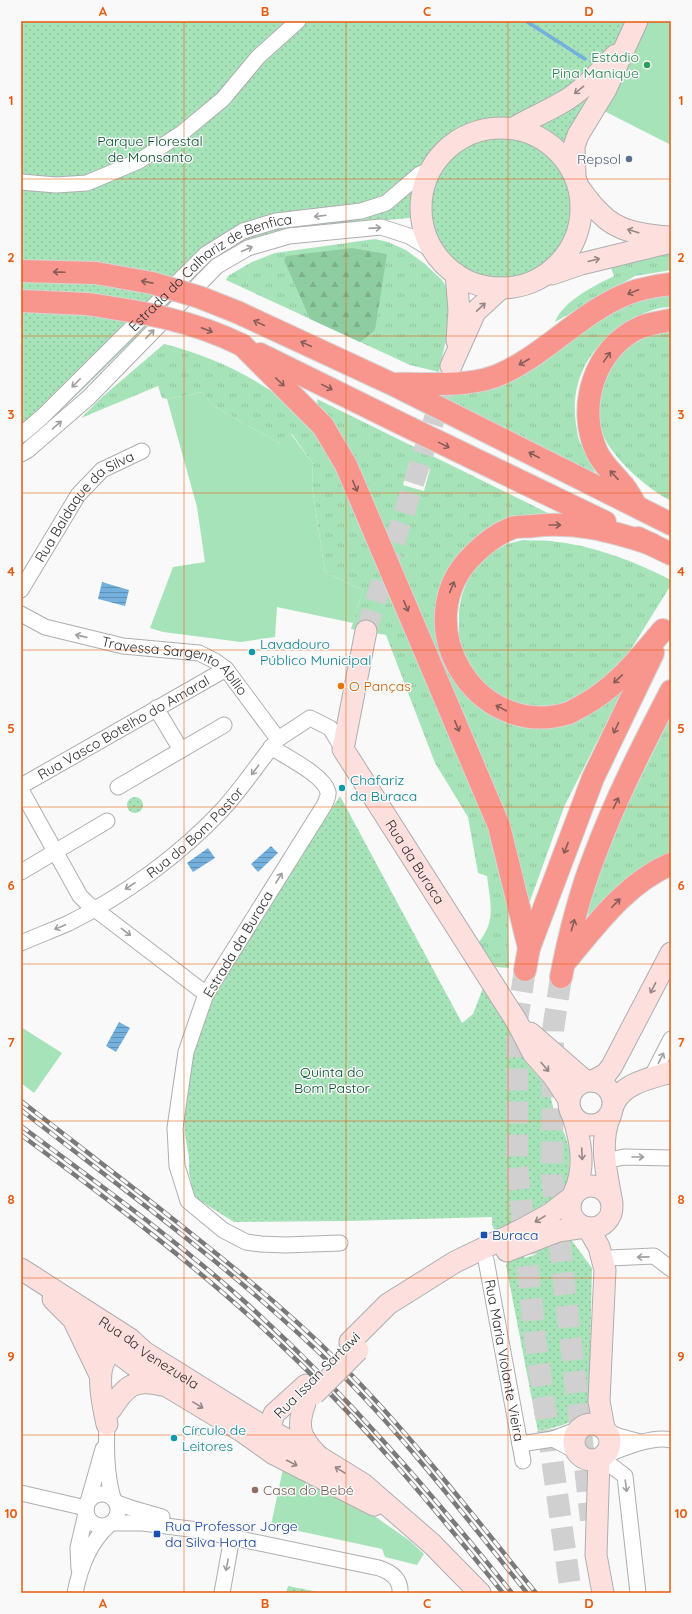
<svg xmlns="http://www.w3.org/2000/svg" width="692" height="1614" font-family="Quicksand,sans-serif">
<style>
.grass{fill:url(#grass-tufts);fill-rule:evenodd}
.forest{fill:url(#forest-firs)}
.park{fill:url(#park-dots)}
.garden{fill:#a7e3b8}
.water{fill:url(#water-rules)}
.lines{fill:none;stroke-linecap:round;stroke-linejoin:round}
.stream{stroke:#74b0de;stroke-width:3.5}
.secondary-tunnel{stroke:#d0d0d1;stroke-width:21;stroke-dasharray:21 10;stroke-linecap:butt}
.highway-tunnel{stroke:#d0d0d1;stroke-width:22;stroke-dasharray:22 11;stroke-linecap:butt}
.street-casing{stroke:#aeaeb0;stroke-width:17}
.secondary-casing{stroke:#aeaeb0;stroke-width:23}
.highway-casing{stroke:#d5d5d5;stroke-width:24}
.street{stroke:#fff;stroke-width:15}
.secondary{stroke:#fde0dd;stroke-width:21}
.highway{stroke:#f8968d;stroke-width:22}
.rail-casing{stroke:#7a7a7b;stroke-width:4.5}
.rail{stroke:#f9f9fa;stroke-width:3;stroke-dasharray:9;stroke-linecap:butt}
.secondary-bridge-casing{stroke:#aeaeb0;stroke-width:23;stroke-linecap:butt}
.highway-bridge-casing{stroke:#d5d5d5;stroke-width:24;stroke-linecap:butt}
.secondary-bridge{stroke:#fde0dd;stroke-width:21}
.highway-bridge{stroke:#f8968d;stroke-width:22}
.oneway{stroke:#958686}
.oneway2{stroke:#a0a0a1}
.oneway3{stroke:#885c59}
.grid{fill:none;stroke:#e8590c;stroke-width:1;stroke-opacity:0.55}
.leisure-dot{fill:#2e9e5b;stroke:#f9f9fa;stroke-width:1.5}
.service-dot{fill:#5c6f8a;stroke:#f9f9fa;stroke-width:1.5}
.culture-dot{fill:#0f9aa8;stroke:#f9f9fa;stroke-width:1.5}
.food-dot{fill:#e8710a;stroke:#f9f9fa;stroke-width:1.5}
.transit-dot{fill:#1a4fb4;stroke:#f9f9fa;stroke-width:1.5}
.education-dot{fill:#8d6e63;stroke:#f9f9fa;stroke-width:1.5}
.labels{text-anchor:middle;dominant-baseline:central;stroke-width:3;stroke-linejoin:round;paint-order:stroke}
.leisure-label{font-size:14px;fill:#27864d;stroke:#f9f9fa;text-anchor:end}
.park-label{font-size:14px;fill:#05522a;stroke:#f9f9fa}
.service-label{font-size:14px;fill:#4e5e75;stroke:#f9f9fa;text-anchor:end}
.street-label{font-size:14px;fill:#2d2d2e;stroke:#f9f9fa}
.culture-label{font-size:14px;fill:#0d838f;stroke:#f9f9fa;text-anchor:start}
.food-label{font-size:14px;fill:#c56008;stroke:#f9f9fa;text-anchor:start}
.transit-label{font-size:14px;fill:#164399;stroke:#f9f9fa;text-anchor:start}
.education-label{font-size:14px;fill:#785e54;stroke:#f9f9fa;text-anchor:start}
.neatline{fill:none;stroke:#e8590c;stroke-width:1.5}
.grid-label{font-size:13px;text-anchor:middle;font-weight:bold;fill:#e8590c}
</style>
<defs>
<pattern id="grass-tufts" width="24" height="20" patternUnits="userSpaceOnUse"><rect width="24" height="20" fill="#a7e3b8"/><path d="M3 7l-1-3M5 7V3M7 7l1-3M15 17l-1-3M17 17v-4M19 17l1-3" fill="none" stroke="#90c39e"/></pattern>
<pattern id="forest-firs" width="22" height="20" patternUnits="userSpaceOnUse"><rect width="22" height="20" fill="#8ecda0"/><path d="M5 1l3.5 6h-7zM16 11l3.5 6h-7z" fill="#7bb08a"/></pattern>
<pattern id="park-dots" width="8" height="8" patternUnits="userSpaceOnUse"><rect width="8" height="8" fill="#a7e3b8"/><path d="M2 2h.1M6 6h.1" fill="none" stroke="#90c39e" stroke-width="1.8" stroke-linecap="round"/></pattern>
<pattern id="water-rules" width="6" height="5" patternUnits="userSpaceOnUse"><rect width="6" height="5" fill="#74b0de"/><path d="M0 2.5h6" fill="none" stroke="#6090b4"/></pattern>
</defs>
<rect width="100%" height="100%" fill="#f9f9fa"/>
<g class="grass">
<path d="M375,239L388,242L406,250L425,264L441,279L449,290L450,321L439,372L410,365L226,280L228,276L252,262L275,253Z"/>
<path d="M671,250V270L635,276L555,322C564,300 594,286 614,276L609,263Z"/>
<path d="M671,293V307C656,307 643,313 631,320C592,342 569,379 576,424C577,429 577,435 579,440C583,451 593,460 595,473L437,395L436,392L609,313L650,297Z"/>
<path d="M671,331V501C648,489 619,464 606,441C590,411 602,371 626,349C638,338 655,332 671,331Z"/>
<path d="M164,344C205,354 248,373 282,399C304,416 320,440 335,462L494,842L508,909L509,968L496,967L478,943C497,921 490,902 487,876L478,873L468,817L435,763L386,635L351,629L363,590L325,572L312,486L313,464L292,434L279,443L214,406L202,392L167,399L162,398L158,386L81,418L101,398Z"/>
<path d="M317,399L552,515L518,520L441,598L480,703L583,716L622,692L564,807L530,901H521L318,408ZM409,463L430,469L424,491L403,485Z"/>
<path d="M523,540C532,541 541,540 550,541C592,545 634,561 671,580V585L618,670L576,703L525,707L487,689L465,659L459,636V611L462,595L469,576L492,552L507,544Z"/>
<path d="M671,716V854L590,915L584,913L621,818Z"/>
</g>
<path class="forest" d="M352,248L387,254L375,330L360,342L310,319L284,260L286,256Z"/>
<g class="park">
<path d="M21,21H671L604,109L577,132L585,218C583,248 570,260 544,273C537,276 529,281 522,283C517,284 511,284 506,285C501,285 496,286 491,286C456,283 430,249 420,217L312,227L201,273L82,390L21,447Z"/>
<path d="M340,796L462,1023L473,1014L483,988L513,1035L524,1060L549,1089L555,1116L565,1135L570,1152L569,1177L564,1188L550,1200L529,1214L495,1232L492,1225V1217L348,1221L234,1222L194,1197L189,1172V1158L185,1134L184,1097L188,1068L212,995Z"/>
<circle cx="135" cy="805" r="8"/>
<path d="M570,1238L592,1268L589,1403C580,1423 558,1427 538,1431L506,1265L508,1261L523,1254L525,1258L537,1254L535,1250Z"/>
<path d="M288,1586L323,1593H286Z"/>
</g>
<g class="garden">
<path d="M645,21H671V145L602,110Z"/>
<path d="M202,392L214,406L279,443L291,434L313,464L312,486L325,572L363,590L353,623L277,607L275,637L241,642L163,632L150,628L173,567L205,562L197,507L167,399Z"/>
<path d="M21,1027L62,1053L34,1093L21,1083Z"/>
<path d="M283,1469L373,1515L410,1541L424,1554L417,1565L385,1557L382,1549L271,1525Z"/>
</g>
<g class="water">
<path d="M102,582L129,590L125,606L98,599Z"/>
<path d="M271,846L278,853L258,872L251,864Z"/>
<path d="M208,848L215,858L193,872L187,863Z"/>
<path d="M119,1022L130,1028L116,1052L106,1046Z"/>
</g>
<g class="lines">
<path class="stream" d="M526,21L585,59"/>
<path class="secondary-tunnel" d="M366,631L451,367"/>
<g class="highway-tunnel">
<path d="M525,970L517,1021V1166L535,1338L571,1593"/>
<path d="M561,977L553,1030L552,1177L591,1520"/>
</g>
<g class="street-casing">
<g id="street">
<path d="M21,182L56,185L87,183L139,161L182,133L223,99L258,57L298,21"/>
<path id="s1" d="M21,435L43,416L206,254L243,231L276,221L361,211L386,203L420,174L430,170"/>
<path d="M21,454L28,450L88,398L217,266L248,248L289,236L381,227L409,236L434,251"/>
<path id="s2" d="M21,590L78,495L102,470L142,451"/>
<path id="s3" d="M21,614L45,627L123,646L199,653L215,661L226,669L278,739L310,718L330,728L343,749"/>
<path d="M156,708L181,750"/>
<path d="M271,747C286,757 324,775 328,792C329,796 326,800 325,804L206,994L186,1052L175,1128L177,1166L188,1201L223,1230L246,1242L261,1244L285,1245L340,1243"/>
<path id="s4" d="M21,786L226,669"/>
<path d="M118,787L224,725"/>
<path d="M21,790L80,896L87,903L206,994"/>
<path d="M21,872L107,821"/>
<path id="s5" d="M21,943C37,936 53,930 69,923C125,895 180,855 223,809C243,787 259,762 278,739"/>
<path d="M651,1078L671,1039"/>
<path d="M605,1161L624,1157L671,1158"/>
<path d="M610,1258L654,1256L671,1269"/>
<path id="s6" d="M486,1260L523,1461"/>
<path d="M107,1424C106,1449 106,1474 113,1498"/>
<path d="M607,1431L618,1436L640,1442"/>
<path d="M553,1439L576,1451"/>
<path d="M520,1444L553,1439L579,1429"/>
<path d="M604,1456C621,1449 653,1435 671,1440"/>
<path d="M601,1458L625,1476L638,1593"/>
<path d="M21,1493L86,1508"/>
<circle cx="102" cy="1510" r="16"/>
<path d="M88,1502L103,1449"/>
<path d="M117,1503L134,1509L162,1517"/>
<path d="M113,1523H143L197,1530L379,1568C391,1572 401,1579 400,1593"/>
<path d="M79,1569L78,1548L86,1513"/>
<path d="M75,1593C80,1568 89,1543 108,1526"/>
<path d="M222,1593L232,1537"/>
</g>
</g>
<g class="secondary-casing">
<g id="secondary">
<circle cx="501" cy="208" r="80"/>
<path d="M514,128C530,118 546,112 561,103C583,91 599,72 616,55"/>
<path d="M575,174L574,146L578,135L606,89L637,21"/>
<path d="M580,189C586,197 592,206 600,213C617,232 644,235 668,237"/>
<path d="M456,274L459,310L457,341"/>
<path d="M552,274L581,264L671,242"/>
<path d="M451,366L475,312L501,288"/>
<path id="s7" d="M366,631L343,749L517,1022L533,1053L554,1077L569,1100"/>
<path d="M530,1033L585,1081"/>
<circle cx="591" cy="1103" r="22"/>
<path d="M593,1081L606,1074L612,1066L671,953"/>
<path d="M614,1104C622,1083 652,1078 671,1072"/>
<path d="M611,1114C598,1141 607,1175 612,1203"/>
<path d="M573,1116C581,1142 586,1168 574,1193"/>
<circle cx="591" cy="1207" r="21"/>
<path d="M588,1228L599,1247L605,1270L599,1401L604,1428"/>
<path d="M507,1251L558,1231L585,1227"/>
<path id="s8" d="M21,1269L130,1339L144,1352L269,1430L321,1458L363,1484L432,1544L480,1593"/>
<path d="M53,1299L73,1319L134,1365L165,1385L243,1432L274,1454L374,1505"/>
<path d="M75,1323L100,1375"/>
<path d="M350,1342L388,1304L455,1262L523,1229L550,1214L572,1197"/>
<path d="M305,1403C296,1427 300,1437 317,1455"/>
<path d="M111,1409C126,1386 134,1378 162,1385"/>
<circle cx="592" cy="1442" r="18"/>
<path d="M107,1424C102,1401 88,1346 128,1350"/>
<path d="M262,1440L269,1430L274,1414L306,1385"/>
<path d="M599,1459L596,1555L603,1593"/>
</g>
</g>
<g class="highway-casing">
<g id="highway">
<path d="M21,271L96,273"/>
<path d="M21,301L87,304"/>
<path d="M237,312L392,384L671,524"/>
<path d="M242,345L323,426L346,465L499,826L529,948"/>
<path d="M260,354L404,425L605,522"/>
<path d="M394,384C428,383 473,388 503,373C551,351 586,306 638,290C649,287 660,285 671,284"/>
<path d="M635,504C631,497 627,489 621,483C613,473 603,465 597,452C576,408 594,347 641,327C651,323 661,322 671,320"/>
<path d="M638,538L671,554"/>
<path d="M651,544C611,531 576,521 533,526C526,527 518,526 512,528C497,534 485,543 474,554C404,621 475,742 569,713C573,711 578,708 582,706C616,688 639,658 663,630"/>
<path d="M565,962C596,925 626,883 671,864"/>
<path d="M525,970L529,948L593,778L653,653"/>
<path d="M561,977C569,936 579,895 594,857C615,800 643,745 671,691"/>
</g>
</g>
<use href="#street" class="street"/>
<use href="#secondary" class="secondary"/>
<use href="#highway" class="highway"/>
<g class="rail-casing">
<g id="rail">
<path d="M21,1101C64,1134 106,1167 149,1200C215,1252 281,1304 340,1363C411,1435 473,1515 536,1593"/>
<path d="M21,1110C128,1193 238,1273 335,1368C405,1437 465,1517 527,1593"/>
<path d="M21,1126C97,1183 174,1238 244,1301C344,1391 428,1489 512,1593"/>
<path d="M21,1135C112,1202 202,1270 284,1348C364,1424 434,1508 503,1593"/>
</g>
</g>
<use href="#rail" class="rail"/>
<g class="secondary-bridge-casing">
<path id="secondary-bridge" d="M314,1394L358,1350"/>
</g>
<g class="highway-bridge-casing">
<g id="highway-bridge">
<path d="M96,273L152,283L199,297L237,312"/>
<path d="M87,304C142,312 191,320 242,345"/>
</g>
</g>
<use href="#secondary-bridge" class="secondary-bridge"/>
<use href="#highway-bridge" class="highway-bridge"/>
</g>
<defs><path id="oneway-shaft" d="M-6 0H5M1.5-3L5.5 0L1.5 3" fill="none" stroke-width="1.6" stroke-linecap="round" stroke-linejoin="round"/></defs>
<g class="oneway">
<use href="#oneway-shaft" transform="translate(579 90) rotate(141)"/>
<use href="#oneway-shaft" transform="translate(633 231) rotate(-163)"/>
<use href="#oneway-shaft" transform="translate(594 260) rotate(-14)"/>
<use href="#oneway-shaft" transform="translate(481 307) rotate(-43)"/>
<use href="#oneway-shaft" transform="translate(653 988) rotate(117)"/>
<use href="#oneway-shaft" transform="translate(545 1067) rotate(49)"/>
<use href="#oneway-shaft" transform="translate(582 1154) rotate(87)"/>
<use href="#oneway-shaft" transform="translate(540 1219) rotate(149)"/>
<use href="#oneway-shaft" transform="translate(198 1405) rotate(31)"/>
<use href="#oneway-shaft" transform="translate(292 1463) rotate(27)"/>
<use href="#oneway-shaft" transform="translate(340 1470) rotate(-148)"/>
</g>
<g class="oneway2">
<use href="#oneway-shaft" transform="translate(320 216) rotate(173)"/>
<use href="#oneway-shaft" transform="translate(375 228) rotate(-4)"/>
<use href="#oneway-shaft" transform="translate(247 249) rotate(-24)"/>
<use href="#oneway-shaft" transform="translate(150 334) rotate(-46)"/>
<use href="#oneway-shaft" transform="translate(76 383) rotate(135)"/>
<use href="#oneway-shaft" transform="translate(57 425) rotate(-41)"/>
<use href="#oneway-shaft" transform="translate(81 636) rotate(-167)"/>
<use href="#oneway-shaft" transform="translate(255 770) rotate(127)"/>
<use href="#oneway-shaft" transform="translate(279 878) rotate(-58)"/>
<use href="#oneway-shaft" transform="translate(130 886) rotate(147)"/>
<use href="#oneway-shaft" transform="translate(60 927) rotate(157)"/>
<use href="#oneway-shaft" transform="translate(126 932) rotate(37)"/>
<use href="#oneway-shaft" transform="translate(661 1058) rotate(-63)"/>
<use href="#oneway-shaft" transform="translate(638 1157)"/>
<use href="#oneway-shaft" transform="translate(643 1257) rotate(179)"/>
<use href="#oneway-shaft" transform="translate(626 1486) rotate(83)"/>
<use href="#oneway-shaft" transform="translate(227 1565) rotate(101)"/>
</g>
<g class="oneway3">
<use href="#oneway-shaft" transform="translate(59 272) rotate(-178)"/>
<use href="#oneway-shaft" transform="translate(147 282) rotate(-169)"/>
<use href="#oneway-shaft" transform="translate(633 292) rotate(158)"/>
<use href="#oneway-shaft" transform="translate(259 323) rotate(-155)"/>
<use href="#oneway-shaft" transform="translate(207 330) rotate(21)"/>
<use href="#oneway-shaft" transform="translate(306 344) rotate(-155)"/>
<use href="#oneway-shaft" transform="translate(607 357) rotate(-55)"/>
<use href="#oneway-shaft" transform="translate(524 362) rotate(150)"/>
<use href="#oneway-shaft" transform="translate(280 382) rotate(44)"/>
<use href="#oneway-shaft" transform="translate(327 387) rotate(26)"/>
<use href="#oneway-shaft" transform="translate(444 445) rotate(26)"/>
<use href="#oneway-shaft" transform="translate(534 455) rotate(-153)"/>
<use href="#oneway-shaft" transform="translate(614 475) rotate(-133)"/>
<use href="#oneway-shaft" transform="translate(355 486) rotate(67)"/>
<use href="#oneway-shaft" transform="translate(555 525)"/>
<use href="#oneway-shaft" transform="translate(452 587) rotate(-68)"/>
<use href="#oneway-shaft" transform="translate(406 606) rotate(67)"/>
<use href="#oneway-shaft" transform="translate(618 679) rotate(137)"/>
<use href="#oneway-shaft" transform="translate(501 708) rotate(-152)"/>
<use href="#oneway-shaft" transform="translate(457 726) rotate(67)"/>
<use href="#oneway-shaft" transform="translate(616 728) rotate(115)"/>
<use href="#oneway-shaft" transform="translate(616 803) rotate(-64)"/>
<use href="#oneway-shaft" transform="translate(566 848) rotate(111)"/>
<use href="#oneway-shaft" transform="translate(616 903) rotate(-46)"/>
<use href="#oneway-shaft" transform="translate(573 925) rotate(-74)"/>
</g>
<path class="grid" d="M184,21V1593M346,21V1593M508,21V1593M21,179H671M21,336H671M21,493H671M21,650H671M21,807H671M21,964H671M21,1121H671M21,1278H671M21,1435H671"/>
<circle class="leisure-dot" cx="647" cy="65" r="4"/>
<circle class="service-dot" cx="629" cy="159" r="4"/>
<g class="culture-dot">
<circle cx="252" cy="652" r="4"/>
<circle cx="342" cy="788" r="4"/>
<circle cx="174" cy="1438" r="4"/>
</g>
<circle class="food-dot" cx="341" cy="686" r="4"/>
<g class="transit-dot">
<rect x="480" y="1231" width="8" height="8" rx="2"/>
<rect x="153" y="1530" width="8" height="8" rx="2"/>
</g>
<circle class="education-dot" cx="255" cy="1490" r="4"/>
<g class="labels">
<g class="leisure-label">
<text x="639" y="57">Estádio<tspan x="639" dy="16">Pina Manique</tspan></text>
</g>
<g class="park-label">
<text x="150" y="141">Parque Florestal<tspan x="150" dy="16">de Monsanto</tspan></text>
<text x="332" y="1072">Quinta do<tspan x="332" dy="16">Bom Pastor</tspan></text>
</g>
<g class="service-label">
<text x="621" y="159">Repsol</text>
</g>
<g class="street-label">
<text stroke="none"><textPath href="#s1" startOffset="253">Estrada do Calhariz de Benfica</textPath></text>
<text stroke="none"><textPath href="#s2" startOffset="107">Rua Baldaque da Silva</textPath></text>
<text stroke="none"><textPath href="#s3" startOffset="166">Travessa Sargento Abílio</textPath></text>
<text stroke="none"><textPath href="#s4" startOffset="118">Rua Vasco Botelho do Amaral</textPath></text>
<text stroke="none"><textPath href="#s5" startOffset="208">Rua do Bom Pastor</textPath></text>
<text stroke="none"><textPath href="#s7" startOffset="254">Rua da Buraca</textPath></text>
<text transform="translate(238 944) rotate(-59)">Estrada da Buraca</text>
<text stroke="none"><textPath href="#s8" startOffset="153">Rua da Venezuela</textPath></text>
<text stroke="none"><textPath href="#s6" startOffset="102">Rua Maria Violante Vieira</textPath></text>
<text transform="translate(317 1375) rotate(-45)">Rua Issan Sartawi</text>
</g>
<g class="culture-label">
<text x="260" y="644">Lavadouro<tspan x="260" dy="16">Público Municipal</tspan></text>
<text x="350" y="780">Chafariz<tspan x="350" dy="16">da Buraca</tspan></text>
<text x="182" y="1430">Círculo de<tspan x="182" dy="16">Leitores</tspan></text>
</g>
<g class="food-label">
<text x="349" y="686">O Panças</text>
</g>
<g class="transit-label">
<text x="492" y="1235">Buraca</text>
<text x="165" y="1526">Rua Professor Jorge<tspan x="165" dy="16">da Silva Horta</tspan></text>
</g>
<g class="education-label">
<text x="263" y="1490">Casa do Bebé</text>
</g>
</g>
<rect width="692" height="1614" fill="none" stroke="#f9f9fa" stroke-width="44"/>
<rect x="22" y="22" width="648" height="1570" class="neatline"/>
<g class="grid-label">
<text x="103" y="16">A</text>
<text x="265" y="16">B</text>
<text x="427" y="16">C</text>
<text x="589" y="16">D</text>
<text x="11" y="105">1</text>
<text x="681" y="105">1</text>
<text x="11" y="262">2</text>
<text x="681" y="262">2</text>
<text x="11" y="419">3</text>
<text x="681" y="419">3</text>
<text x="11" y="576">4</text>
<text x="681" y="576">4</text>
<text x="11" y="733">5</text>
<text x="681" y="733">5</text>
<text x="11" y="890">6</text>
<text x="681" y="890">6</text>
<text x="11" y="1047">7</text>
<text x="681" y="1047">7</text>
<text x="11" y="1204">8</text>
<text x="681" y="1204">8</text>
<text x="11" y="1361">9</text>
<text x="681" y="1361">9</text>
<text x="11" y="1518">10</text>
<text x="681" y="1518">10</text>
<text x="103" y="1608">A</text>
<text x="265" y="1608">B</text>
<text x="427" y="1608">C</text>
<text x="589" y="1608">D</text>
</g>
</svg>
